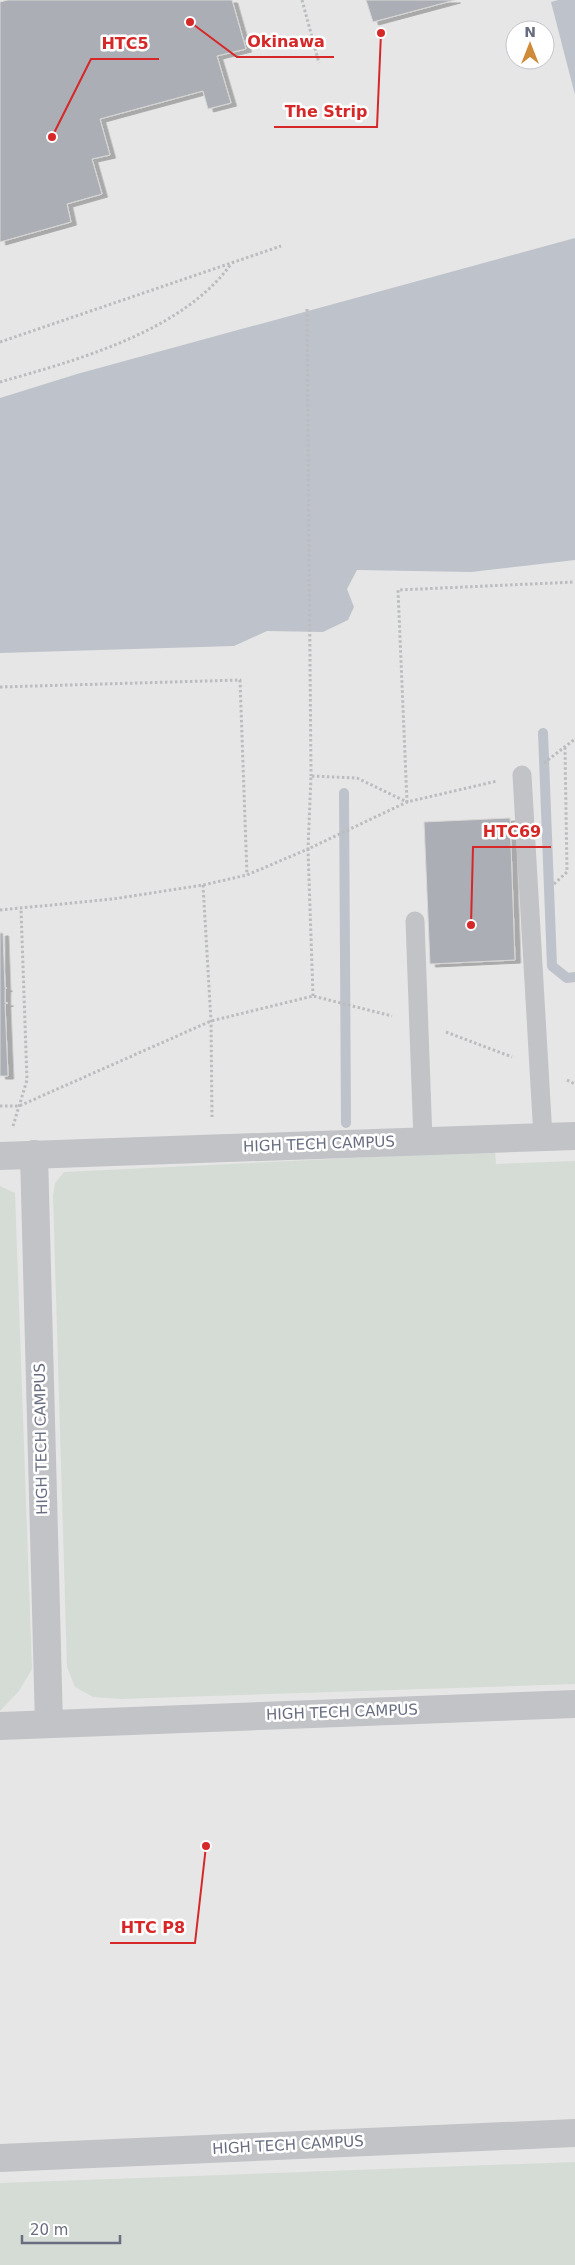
<svg xmlns="http://www.w3.org/2000/svg" width="575" height="2265" font-family="'DejaVu Sans',sans-serif">
<style>
.built{fill:#e6e6e6;fill-rule:evenodd}
.green{fill:#d5dcd5}
.water{fill:#bec2ca}
.lines{fill:none;stroke-linecap:round;stroke-linejoin:round}
.stream{stroke:#bec2ca;stroke-width:10}
.building{fill:#abaeb5;stroke:#d7d7d5;filter:url(#shadow)}
.path{stroke:#bbbcbf;stroke-width:3;stroke-dasharray:2.5 2.5;stroke-linecap:butt}
.service{stroke:#c2c3c7;stroke-width:19}
.minor{stroke:#c2c3c7;stroke-width:28}
.tertiary{stroke:#c2c3c7;stroke-width:28}
.labels{text-anchor:middle;dominant-baseline:central;stroke-width:5;stroke-linejoin:round;paint-order:stroke}
.street-label{font-size:15px;fill:#686e80;stroke:#fff}
.leader{fill:none;stroke:#d62828;stroke-width:2}
.callout-dot{fill:#d62828;stroke:#fff;stroke-width:2}
.callout-label{font-size:16px;text-anchor:middle;font-weight:bold;fill:#d62828;stroke:#fff;stroke-width:5;stroke-linejoin:round;paint-order:stroke}
</style>
<defs>
<filter id="shadow"><feDropShadow dx="5.5" dy="3" stdDeviation="0" flood-color="#0004"/></filter>
</defs>
<rect width="100%" height="100%" fill="#f5f6f3"/>
<path class="built" d="M0,0H575V2261L455,2265H0ZM515,30H545V60H515Z"/>
<g class="green">
<path d="M495,1151L496,1164L575,1161V1684L121,1699L93,1697L75,1687L67,1667L53,1196L55,1183L64,1172Z"/>
<path d="M0,1186L15,1193L32,1669L19,1691L0,1711Z"/>
<path d="M575,2162V2265H0V2183Z"/>
</g>
<g class="water">
<path d="M558,0H575V95L551,2Z"/>
<path d="M575,238V560L471,572L357,570L347,589L354,607L348,620L323,632L267,631L234,646L0,653V398L77,374Z"/>
</g>
<g class="lines">
<g class="stream">
<path d="M543,733L552,966L567,978L575,977"/>
<path d="M344,793L346,1123"/>
</g>
</g>
<g class="building">
<path d="M8,0H232L246,49L217,56L231,103L208,109L203,91L100,119L110,155L92,159L102,194L67,204L71,222L0,242V2Z"/>
<path d="M366,0H455L373,22Z"/>
<path d="M510,818L515,960L430,964L424,822Z"/>
<path d="M0,933H3L5,988H7L5,989V1003H8L5,1004L8,1076H0Z"/>
</g>
<g class="lines">
<g class="path">
<path d="M302,0L319,63"/>
<path d="M307,309L311,776"/>
<path d="M0,342L281,246"/>
<path d="M0,382C77,360 182,332 231,264"/>
<path d="M0,687L240,680L247,875"/>
<path d="M544,763L575,739"/>
<path d="M554,884L567,872L565,748"/>
<path d="M203,885L211,1021L212,1117"/>
<path d="M0,910L113,899L203,885L247,875L308,849L311,776L357,778L407,802L398,590L575,582"/>
<path d="M313,996L308,849L407,802L497,781"/>
<path d="M446,1032L512,1057"/>
<path d="M567,1080L575,1084"/>
<path d="M0,1106H19L211,1021L313,996L392,1016"/>
<path d="M13,1126L27,1080L21,909"/>
</g>
<g class="service">
<path d="M522,775L543,1137"/>
<path d="M415,921L423,1140"/>
</g>
<g class="minor">
<path d="M34,1154L49,1724"/>
<path d="M0,1156L575,1136"/>
<path d="M0,1726L575,1704"/>
</g>
<path class="tertiary" d="M0,2158L575,2133"/>
</g>
<g class="labels">
<g class="street-label">
<text transform="translate(319 1144) rotate(-2)">HIGH TECH CAMPUS</text>
<text transform="translate(41 1439) rotate(-91)">HIGH TECH CAMPUS</text>
<text transform="translate(342 1712) rotate(-2)">HIGH TECH CAMPUS</text>
<text transform="translate(288 2145) rotate(-3)">HIGH TECH CAMPUS</text>
</g>
</g>
<path class="leader" d="M190 22L237 57H334M52 137L91 59H159M381 33L377 127H274M471 925L473 847H551M206 1846L195 1943H110"/>
<g class="callout-dot">
<circle cx="190" cy="22" r="5"/>
<circle cx="52" cy="137" r="5"/>
<circle cx="381" cy="33" r="5"/>
<circle cx="471" cy="925" r="5"/>
<circle cx="206" cy="1846" r="5"/>
</g>
<g class="callout-label">
<text x="286" y="47">Okinawa</text>
<text x="125" y="49">HTC5</text>
<text x="326" y="117">The Strip</text>
<text x="512" y="837">HTC69</text>
<text x="153" y="1933">HTC P8</text>
</g>
<g transform="translate(530 45)"><circle r="24" fill="#ffffff" stroke="#c3c5cc"/>
<path d="M0-4L9 19L0 12L-9 19Z" fill="#cf8a3a"/>
<text y="-8" font-size="14" font-weight="bold" text-anchor="middle" fill="#686e80">N</text>
</g>
<path d="M22 2235v8h98v-8" fill="none" stroke="#686e80" stroke-width="2.5"/>
<text x="30" y="2235" font-size="15" fill="#686e80" stroke="#ffffff" stroke-width="4" paint-order="stroke">20 m</text>
</svg>
